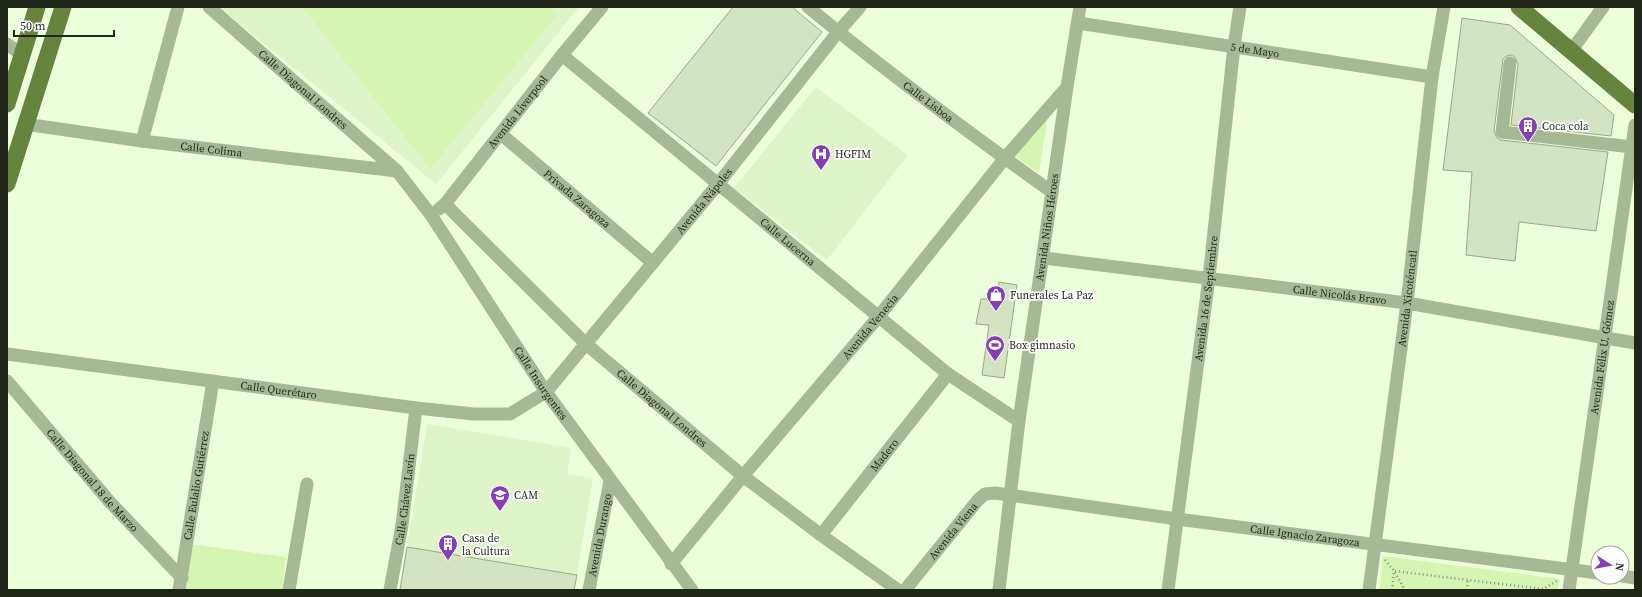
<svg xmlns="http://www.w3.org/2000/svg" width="1642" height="597" font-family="'Source Serif 4',serif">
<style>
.built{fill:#e0f4ca}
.green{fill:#d5f5b3}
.building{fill:#d4e4c2;stroke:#99a888}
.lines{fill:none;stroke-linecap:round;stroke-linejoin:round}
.path{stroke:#849078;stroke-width:2.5;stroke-dasharray:1 3;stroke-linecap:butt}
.minor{stroke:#a7b994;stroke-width:13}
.major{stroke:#65843d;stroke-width:17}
.labels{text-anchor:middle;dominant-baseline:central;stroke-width:3.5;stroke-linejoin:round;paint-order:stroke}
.street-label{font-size:11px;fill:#1f2519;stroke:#fff}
.poi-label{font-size:11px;fill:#1f2519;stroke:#fff;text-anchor:start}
</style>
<rect width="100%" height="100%" fill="#edfedb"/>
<g class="built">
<path d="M219,7H579L436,184Z"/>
<path d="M816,87L908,155L827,260L734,188Z"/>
<path d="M427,424L571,448L567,474L593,478L577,575L407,547Z"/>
</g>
<g class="green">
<path d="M302,7H551L558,14L430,169Z"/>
<path d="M1048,115L1039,173L1014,156Z"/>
<path d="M190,544L286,557L282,590H180Z"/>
<path d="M1383,556L1560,579L1558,590H1379Z"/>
</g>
<g class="building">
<path d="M733,7H792L822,32L716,166L648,113Z"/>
<path d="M1462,18L1510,25L1614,115L1611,136L1511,125L1518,64L1515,57L1511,55L1507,56L1503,59L1494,131L1497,138L1501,140L1608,152L1596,231L1519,222L1515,261L1466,255L1472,172L1443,170Z"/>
<path d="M999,282L1017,285L1004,378L982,375L989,325L976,324L981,299H997Z"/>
<path d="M407,547L577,575L574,590H400Z"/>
</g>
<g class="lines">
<g class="path">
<path d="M1385,560L1394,571L1405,590"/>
<path d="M1392,590L1394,571L1543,589L1557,581"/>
<path d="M1467,590L1468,580"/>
</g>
<g class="minor">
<path id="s1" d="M209,7L397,171L431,215L546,392L692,590"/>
<path id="s2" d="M808,7C887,72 969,133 1052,192"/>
<path id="s3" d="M1078,23L1432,77"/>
<path d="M7,44L22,55"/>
<path d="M1572,50L1603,7"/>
<path id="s4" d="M562,55L948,374L1019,421"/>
<path d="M1510,63L1502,132L1632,147"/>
<path id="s5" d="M25,124L142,141L397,171"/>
<path id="s6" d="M501,134L653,263"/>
<path d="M142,141L178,7"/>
<path id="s7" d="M445,204L586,344L743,476L821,535L898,590"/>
<path id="s8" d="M439,209L445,204L562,55L602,7"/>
<path id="s9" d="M1044,258L1407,303L1635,343"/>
<path id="s10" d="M7,354L416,408L474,414H510L546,392L718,184L838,32L860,7"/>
<path id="s11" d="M7,381L109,501L182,578"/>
<path id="s12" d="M821,535L948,374"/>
<path id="s13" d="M671,564L743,476L879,316L1005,158L1067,87"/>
<path d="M1622,576L1635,578"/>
<path id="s14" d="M179,590L213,381"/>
<path d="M289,590L307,484"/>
<path id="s15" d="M390,590L402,525L416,408"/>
<path id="s16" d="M589,590L610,481"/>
<path id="s17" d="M905,590L978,500L985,494L995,493L1177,519L1598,573"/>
<path id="s18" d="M999,590L1019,421L1067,87L1080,7"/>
<path id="s19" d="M1168,590L1209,278L1234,46L1240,7"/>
<path id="s20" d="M1369,590L1407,303L1432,77L1444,7"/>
<path id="s21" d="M1569,590L1635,125"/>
</g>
<g class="major">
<path d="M1519,7L1635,105"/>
<path d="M7,104L37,7"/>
<path d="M7,184L63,7"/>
</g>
</g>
<defs>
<g id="building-pin" transform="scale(1)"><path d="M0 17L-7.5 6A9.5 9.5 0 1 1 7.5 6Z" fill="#843fb3" stroke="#fff"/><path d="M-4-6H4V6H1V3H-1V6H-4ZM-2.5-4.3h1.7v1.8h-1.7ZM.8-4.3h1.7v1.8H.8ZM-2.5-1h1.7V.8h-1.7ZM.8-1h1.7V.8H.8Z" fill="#fff"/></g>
<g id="hospital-pin" transform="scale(1)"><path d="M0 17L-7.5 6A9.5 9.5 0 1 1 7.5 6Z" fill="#843fb3" stroke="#fff"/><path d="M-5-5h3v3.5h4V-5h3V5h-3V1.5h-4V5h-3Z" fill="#fff"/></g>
<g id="shop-pin" transform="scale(1)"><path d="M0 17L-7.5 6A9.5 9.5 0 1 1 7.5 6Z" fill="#843fb3" stroke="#fff"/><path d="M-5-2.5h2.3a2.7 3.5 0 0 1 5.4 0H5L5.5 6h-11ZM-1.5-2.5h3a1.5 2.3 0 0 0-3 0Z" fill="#fff"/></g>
<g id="stadium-pin" transform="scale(1)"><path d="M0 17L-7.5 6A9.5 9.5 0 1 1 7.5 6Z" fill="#843fb3" stroke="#fff"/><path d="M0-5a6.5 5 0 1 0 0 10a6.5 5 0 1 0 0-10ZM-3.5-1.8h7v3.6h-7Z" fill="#fff"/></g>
<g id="school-pin" transform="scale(1)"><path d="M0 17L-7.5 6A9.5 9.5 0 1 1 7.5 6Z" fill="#843fb3" stroke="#fff"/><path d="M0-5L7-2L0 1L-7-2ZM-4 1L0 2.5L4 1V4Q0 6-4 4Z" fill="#fff"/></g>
</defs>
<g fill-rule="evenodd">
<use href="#building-pin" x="1528" y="126"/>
<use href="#hospital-pin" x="821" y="154"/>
<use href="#shop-pin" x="996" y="295"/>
<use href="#stadium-pin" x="995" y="345"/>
<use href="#school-pin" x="500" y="495"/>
<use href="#building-pin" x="448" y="544"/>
</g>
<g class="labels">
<g class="street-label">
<text stroke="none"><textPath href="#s3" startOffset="179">5 de Mayo</textPath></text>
<text stroke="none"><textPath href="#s1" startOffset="125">Calle Diagonal Londres</textPath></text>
<text stroke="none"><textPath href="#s2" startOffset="153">Calle Lisboa</textPath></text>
<text stroke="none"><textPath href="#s8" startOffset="125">Avenida Liverpool</textPath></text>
<text stroke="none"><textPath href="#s5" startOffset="188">Calle Colima</textPath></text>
<text stroke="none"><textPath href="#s6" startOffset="100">Privada Zaragoza</textPath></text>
<text stroke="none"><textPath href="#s10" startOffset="797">Avenida Nápoles</textPath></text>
<text stroke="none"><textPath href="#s18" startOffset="366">Avenida Niños Héroes</textPath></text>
<text stroke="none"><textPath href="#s4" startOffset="293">Calle Lucerna</textPath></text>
<text stroke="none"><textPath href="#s9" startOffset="298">Calle Nicolás Bravo</textPath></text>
<text stroke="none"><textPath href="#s19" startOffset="294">Avenida 16 de Septiembre</textPath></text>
<text stroke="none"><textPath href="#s20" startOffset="294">Avenida Xicoténcatl</textPath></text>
<text stroke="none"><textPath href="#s13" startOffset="310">Avenida Venecia</textPath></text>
<text stroke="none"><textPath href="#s21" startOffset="235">Avenida Félix U. Gómez</textPath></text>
<text stroke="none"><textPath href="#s1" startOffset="506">Calle Insurgentes</textPath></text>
<text stroke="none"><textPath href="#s10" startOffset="274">Calle Querétaro</textPath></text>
<text stroke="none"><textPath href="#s7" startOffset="298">Calle Diagonal Londres</textPath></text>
<text stroke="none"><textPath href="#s12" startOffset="102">Madero</textPath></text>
<text stroke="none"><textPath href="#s11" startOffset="131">Calle Diagonal 18 de Marzo</textPath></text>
<text stroke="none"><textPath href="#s14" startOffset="106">Calle Eulalio Gutiérrez</textPath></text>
<text stroke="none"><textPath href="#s15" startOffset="92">Calle Chávez Lavín</textPath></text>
<text stroke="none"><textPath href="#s17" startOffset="76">Avenida Viena</textPath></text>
<text stroke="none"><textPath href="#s16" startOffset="56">Avenida Durango</textPath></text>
<text stroke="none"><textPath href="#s17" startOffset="448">Calle Ignacio Zaragoza</textPath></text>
</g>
<g class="poi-label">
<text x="1542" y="126">Coca cola</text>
<text x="835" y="154">HGFIM</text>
<text x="1010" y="295">Funerales La Paz</text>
<text x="1009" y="345">Box gimnasio</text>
<text x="514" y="495">CAM</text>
<text x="462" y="538">Casa de<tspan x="462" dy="13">la Cultura</tspan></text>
</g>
</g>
<rect width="1642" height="597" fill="none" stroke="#1f2519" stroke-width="16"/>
<g transform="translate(1610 565) rotate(101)"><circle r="19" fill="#ffffff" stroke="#a5a8a3"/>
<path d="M0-3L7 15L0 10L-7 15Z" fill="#843fb3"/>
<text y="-6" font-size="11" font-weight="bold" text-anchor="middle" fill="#1f2519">N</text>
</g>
<path d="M14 30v6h100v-6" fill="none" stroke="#1f2519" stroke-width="2"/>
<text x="20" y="30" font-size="12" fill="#1f2519" stroke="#ffffff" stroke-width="3" paint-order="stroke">50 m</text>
</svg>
